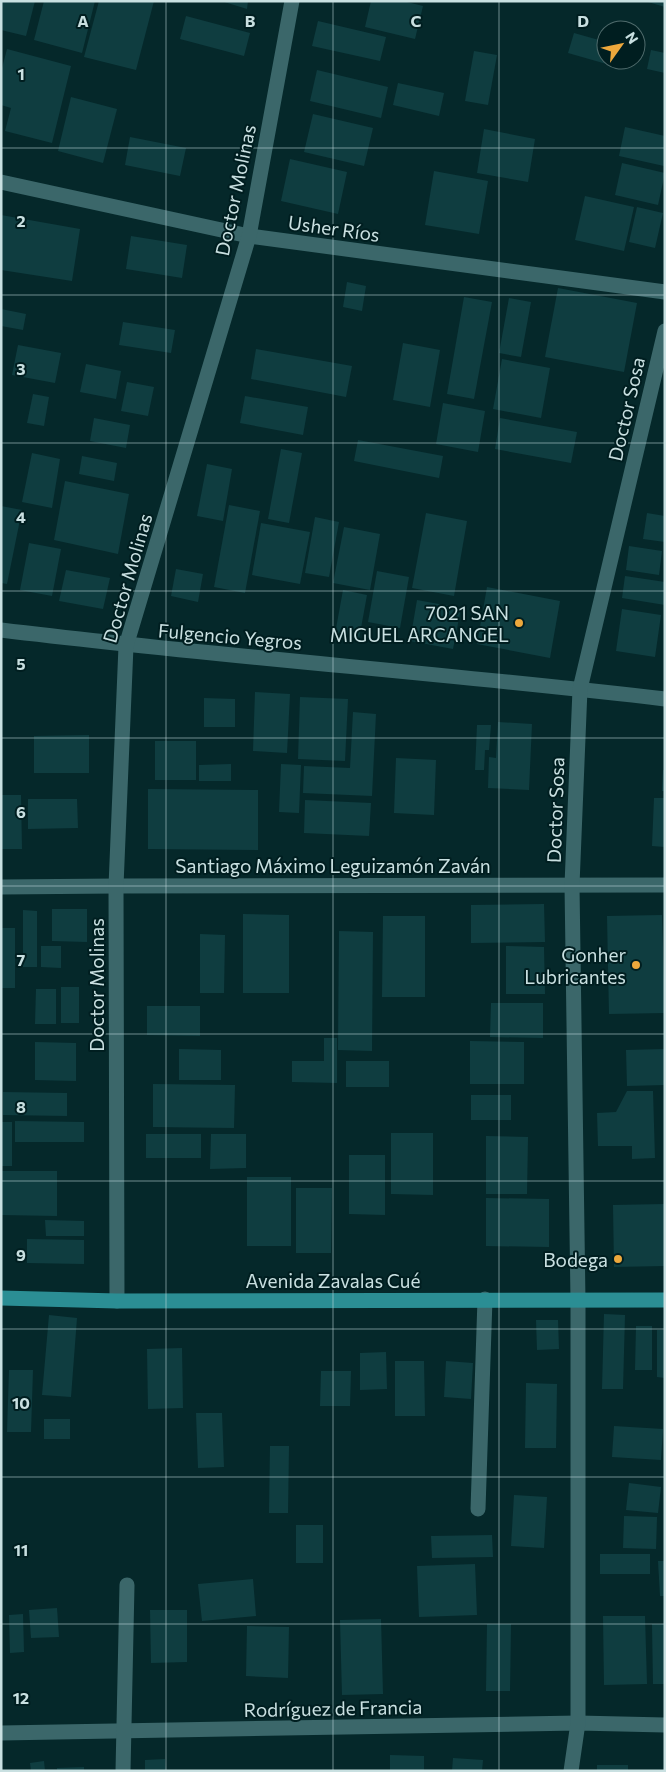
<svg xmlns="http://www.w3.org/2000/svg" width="666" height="1772" font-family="Commissioner,sans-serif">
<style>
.building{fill:#0f3d40}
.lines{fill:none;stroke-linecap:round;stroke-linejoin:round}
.minor{stroke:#3b676a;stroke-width:15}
.major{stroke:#2b8e94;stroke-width:15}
.grid{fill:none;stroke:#c9e0e1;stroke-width:1;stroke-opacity:0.55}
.poi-dot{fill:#eda83c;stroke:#001e20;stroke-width:2}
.labels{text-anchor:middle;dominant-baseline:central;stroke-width:4;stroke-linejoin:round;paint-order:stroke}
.street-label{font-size:19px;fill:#c9e0e1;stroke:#001e20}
.poi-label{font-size:19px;fill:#c9e0e1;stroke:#001e20;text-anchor:end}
.grid-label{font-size:16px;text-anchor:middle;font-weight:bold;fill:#c9e0e1;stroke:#001e20;stroke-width:4;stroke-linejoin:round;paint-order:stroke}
</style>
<rect width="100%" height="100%" fill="#05282a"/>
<g class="building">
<path d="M1,1H35L26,36L1,30Z"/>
<path d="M44,1H95L82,53L34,40Z"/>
<path d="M99,1H154L136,70L84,57Z"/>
<path d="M221,1H248L247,9Z"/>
<path d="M371,1H403L423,6L415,39L365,27Z"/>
<path d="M648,1H665V7L648,2Z"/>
<path d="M186,16L250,33L244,56L180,39Z"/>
<path d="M318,21L386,37L380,61L312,46Z"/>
<path d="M574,33L606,42V60H611L610,65L568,53Z"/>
<path d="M7,49L71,66L52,143L5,131L11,108L1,105V72Z"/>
<path d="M651,50L665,53V73L647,69Z"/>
<path d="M474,51L497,55L488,105L465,101Z"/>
<path d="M317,70L388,87L381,118L310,101Z"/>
<path d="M398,83L444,93L439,116L393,105Z"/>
<path d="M71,97L117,109L103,163L58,151Z"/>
<path d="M313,114L373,128L364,166L304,152Z"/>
<path d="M625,127L665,136L664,166L619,156Z"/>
<path d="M484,129L535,139L528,182L477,173Z"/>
<path d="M130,137L186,148L180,176L125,165Z"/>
<path d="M290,159L347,172L338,214L281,201Z"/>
<path d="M622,163L665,173L658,205L615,195Z"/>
<path d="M434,171L488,181L479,234L425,225Z"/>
<path d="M585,196L634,207L624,251L575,240Z"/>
<path d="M637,207L663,213L655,248L629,242Z"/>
<path d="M1,215L80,229L72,281L1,270Z"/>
<path d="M131,236L187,245L182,278L126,269Z"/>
<path d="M347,282L366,286L362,311L343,307Z"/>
<path d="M558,288L637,303L624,372L545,357Z"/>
<path d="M464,297L492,302L474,399L447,394Z"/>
<path d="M509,298L531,302L521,357L499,353Z"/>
<path d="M1,309L26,314L23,330L1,326Z"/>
<path d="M123,322L175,330L171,353L119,345Z"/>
<path d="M403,343L440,350L430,407L393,400Z"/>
<path d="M18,345L61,353L55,383L12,375Z"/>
<path d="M256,349L352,366L346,397L251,379Z"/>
<path d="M502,359L550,368L541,418L493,409Z"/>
<path d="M86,364L121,371L116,399L80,392Z"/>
<path d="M127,382L154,387L148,416L121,411Z"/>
<path d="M33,394L49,397L44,426L27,423Z"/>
<path d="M245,396L308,407L303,435L240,423Z"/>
<path d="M443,403L485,411L478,452L436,444Z"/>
<path d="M94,418L130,425L126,448L90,441Z"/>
<path d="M500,418L577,432L571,463L495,449Z"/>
<path d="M358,440L443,456L439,478L354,461Z"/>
<path d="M281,449L302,453L289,523L268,519Z"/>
<path d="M32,453L60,459L52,508L22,502Z"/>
<path d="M82,456L117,463L114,481L79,474Z"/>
<path d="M207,464L232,469L223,521L197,516Z"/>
<path d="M65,481L129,494L118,554L54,540Z"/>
<path d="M229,505L260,511L245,593L214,587Z"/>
<path d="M1,506L22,510L7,584L1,583Z"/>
<path d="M426,513L467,521L454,596L412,588Z"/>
<path d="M647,513L665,516V542L643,539Z"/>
<path d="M315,517L339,522L329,577L305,573Z"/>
<path d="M261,523L310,532L300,584L252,575Z"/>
<path d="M344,527L380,534L370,590L333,583Z"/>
<path d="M29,543L61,549L52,596L20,590Z"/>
<path d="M629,546L662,551L659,575L626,570Z"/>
<path d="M176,569L203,574L198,602L171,596Z"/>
<path d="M66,570L110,578L103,609L59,601Z"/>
<path d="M377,571L409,577L400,628L368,622Z"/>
<path d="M625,576L665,582V605L622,598Z"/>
<path d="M487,587L560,601L550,658L477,644Z"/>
<path d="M343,590L367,595L359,639L335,634Z"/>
<path d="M417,600L461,608L453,649L410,641Z"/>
<path d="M622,609L661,615L655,657L616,651Z"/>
<path d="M255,692L290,694L287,753L253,751Z"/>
<path d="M300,697L348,699L345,761L298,759Z"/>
<path d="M204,698L235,699V727H204Z"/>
<path d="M353,712L376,714L372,796L303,793L304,766L350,768Z"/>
<path d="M498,722L532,724L529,790L488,788L489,757L496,758Z"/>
<path d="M477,725H491L489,750H485L484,770H475Z"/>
<path d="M89,735V773H34V736Z"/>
<rect x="155" y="741" width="41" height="39"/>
<path d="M396,758L436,760L434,815L394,813Z"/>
<path d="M231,764V781H199V765Z"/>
<path d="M281,764L301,765L299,813L279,812Z"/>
<path d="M663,770H665V791H662Z"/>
<path d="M148,789L258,790V850L148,849Z"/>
<path d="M1,795H21L22,849H1Z"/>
<path d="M654,798H665V847L652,846Z"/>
<path d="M28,799H77L78,828L28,829Z"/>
<path d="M305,800L371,803L369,836L304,833Z"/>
<path d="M544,904L545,942L471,943V905Z"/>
<path d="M52,909H87V942L52,941Z"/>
<path d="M23,910L37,911V967H23Z"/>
<path d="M243,914L289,915V993H243Z"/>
<path d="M662,915L665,1013L609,1014L607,916Z"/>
<path d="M383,916H425V997H382Z"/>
<rect x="1" y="928" width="14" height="60"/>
<path d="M339,931L373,932L372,1051L338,1050Z"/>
<path d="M200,934L225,935L224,993H200Z"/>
<path d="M41,946H61V968L41,967Z"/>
<path d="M506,946L544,947L545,994H506Z"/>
<rect x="61" y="987" width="18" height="36"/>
<path d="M36,989H56V1024H35Z"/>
<path d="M491,1003H543V1038L490,1037Z"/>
<path d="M147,1006H200V1036L147,1035Z"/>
<path d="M324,1038H337V1083L292,1082V1061H324Z"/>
<path d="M470,1041L524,1042V1084H470Z"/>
<path d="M35,1042L76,1043V1081L35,1080Z"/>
<path d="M179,1049L221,1050V1080H179Z"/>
<path d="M665,1049V1085L627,1086L626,1050Z"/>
<rect x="346" y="1061" width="43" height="26"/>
<path d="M153,1084L235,1085L234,1128L153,1127Z"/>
<path d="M627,1091H653L655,1158L632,1159V1146H598L597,1113L616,1112Z"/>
<path d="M3,1092L67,1093V1116L3,1115Z"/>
<rect x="471" y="1095" width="40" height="25"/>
<path d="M15,1121L84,1122V1142H15Z"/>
<rect x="1" y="1122" width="11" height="44"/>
<path d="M391,1133H433V1195L391,1194Z"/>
<rect x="146" y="1134" width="55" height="24"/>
<path d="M211,1134H246V1168L210,1169Z"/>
<path d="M486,1136L528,1137L527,1194H486Z"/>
<path d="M349,1155H385V1215L349,1214Z"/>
<path d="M1,1171H57V1216L1,1215Z"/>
<rect x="247" y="1177" width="44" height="69"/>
<path d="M296,1188H332L331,1253H296Z"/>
<path d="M486,1198L549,1199V1247L486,1246Z"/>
<path d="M665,1204V1266L614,1267L613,1205Z"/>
<path d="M45,1220L84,1221V1236H46Z"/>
<path d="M27,1239L84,1240V1264L27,1263Z"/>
<path d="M604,1314L625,1315L623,1389H602Z"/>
<path d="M49,1315L77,1318L71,1397L42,1395Z"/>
<path d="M536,1320H558L559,1349L537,1350Z"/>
<path d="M636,1326H652V1370H635Z"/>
<path d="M657,1330H665V1378L657,1377Z"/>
<path d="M182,1348L183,1408L148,1409L147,1349Z"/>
<path d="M386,1352L387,1389L360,1390V1353Z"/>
<path d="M395,1361H424L425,1416H395Z"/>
<path d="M446,1361L473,1363L471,1399L444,1397Z"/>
<path d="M9,1370H33L31,1432H7Z"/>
<path d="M321,1371H351L350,1406H320Z"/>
<path d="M526,1383L557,1384L556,1448H525Z"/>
<path d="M196,1413H222L224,1467L198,1468Z"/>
<rect x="44" y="1419" width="26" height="20"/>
<path d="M614,1426L663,1429L661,1460L612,1457Z"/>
<path d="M270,1446H289L288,1513H269Z"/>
<path d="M629,1483L661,1487L658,1513L626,1510Z"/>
<path d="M514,1495L547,1497L544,1548L511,1546Z"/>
<path d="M624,1516L657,1517L656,1549L623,1548Z"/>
<rect x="296" y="1525" width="27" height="38"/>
<path d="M492,1535L493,1557L432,1558L431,1536Z"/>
<rect x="600" y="1554" width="50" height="20"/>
<path d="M658,1561H665V1596H660Z"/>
<path d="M475,1564L477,1615L419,1617L417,1566Z"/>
<path d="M253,1579L256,1616L202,1621L198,1584Z"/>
<path d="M57,1608L59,1637L31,1638L29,1610Z"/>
<path d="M150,1610H187V1662L151,1663Z"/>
<path d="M23,1614L24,1652L10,1653L9,1615Z"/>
<path d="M603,1616H645L647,1684L604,1685Z"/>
<path d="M381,1619L383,1694L342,1695L340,1620Z"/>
<path d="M487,1624H511L510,1691H486Z"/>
<path d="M652,1624H665V1684H653Z"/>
<path d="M247,1626L289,1627L288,1678L246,1676Z"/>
<path d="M390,1755L424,1756V1771H390Z"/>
<path d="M453,1758L483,1760L482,1771H452Z"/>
<path d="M165,1759L166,1771H145V1760Z"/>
<path d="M44,1761L45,1771H31L30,1763Z"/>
<rect x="597" y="1765" width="31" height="6"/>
<path d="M84,1767V1771H57V1768Z"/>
</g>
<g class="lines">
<g class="minor">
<path d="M1,182L249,236L665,292"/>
<path d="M1,630C222,657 444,673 665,699"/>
<path d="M1,887L116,886L665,885"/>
<path d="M117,1301L116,886L126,646L249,236L292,1"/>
<path d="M478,1509L485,1299"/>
<path d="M1,1733L578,1723L665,1725"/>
<path d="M123,1771L127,1585"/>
<path d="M571,1771L578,1723V1301L572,885L580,689L665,331"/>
</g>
<path class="major" d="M1,1298L117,1301L665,1300"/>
</g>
<path class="grid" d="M166,1V1771M333,1V1771M499,1V1771M1,148H665M1,295H665M1,443H665M1,591H665M1,738H665M1,886H665M1,1034H665M1,1181H665M1,1329H665M1,1477H665M1,1624H665"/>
<g class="poi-dot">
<circle cx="519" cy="623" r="5"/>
<circle cx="636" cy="965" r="5"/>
<circle cx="618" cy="1259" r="5"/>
</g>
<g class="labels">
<g class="street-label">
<text transform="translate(235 190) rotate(-78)">Doctor Molinas</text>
<text transform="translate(334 228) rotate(8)">Usher Ríos</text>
<text transform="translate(626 409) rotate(-77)">Doctor Sosa</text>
<text transform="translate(127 578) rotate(-74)">Doctor Molinas</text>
<text transform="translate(230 636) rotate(5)">Fulgencio Yegros</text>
<text transform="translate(555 810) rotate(-88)">Doctor Sosa</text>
<text x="333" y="865">Santiago Máximo Leguizamón Zaván</text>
<text transform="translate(96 985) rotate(-90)">Doctor Molinas</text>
<text x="333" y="1280">Avenida Zavalas Cué</text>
<text transform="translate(333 1708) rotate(-1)">Rodríguez de Francia</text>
</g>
<g class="poi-label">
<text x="509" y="612">7021 SAN<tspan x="509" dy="22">MIGUEL ARCANGEL</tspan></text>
<text x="626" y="954">Gonher<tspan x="626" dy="22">Lubricantes</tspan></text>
<text x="608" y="1259">Bodega</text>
</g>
</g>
<g class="grid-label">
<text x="83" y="27">A</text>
<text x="250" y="27">B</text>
<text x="416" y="27">C</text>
<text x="583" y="27">D</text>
<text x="21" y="80">1</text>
<text x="21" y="227">2</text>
<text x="21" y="375">3</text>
<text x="21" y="523">4</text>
<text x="21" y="670">5</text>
<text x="21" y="818">6</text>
<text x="21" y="966">7</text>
<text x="21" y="1113">8</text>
<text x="21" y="1261">9</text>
<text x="21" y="1409">10</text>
<text x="21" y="1556">11</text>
<text x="21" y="1704">12</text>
</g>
<rect width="666" height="1772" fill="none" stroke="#c9e0e1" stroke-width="5"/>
<g transform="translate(621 45) rotate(57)"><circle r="24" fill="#001e20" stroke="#506c6d"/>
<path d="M0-4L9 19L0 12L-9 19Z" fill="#eda83c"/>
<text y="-8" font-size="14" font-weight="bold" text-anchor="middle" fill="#c9e0e1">N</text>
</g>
</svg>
